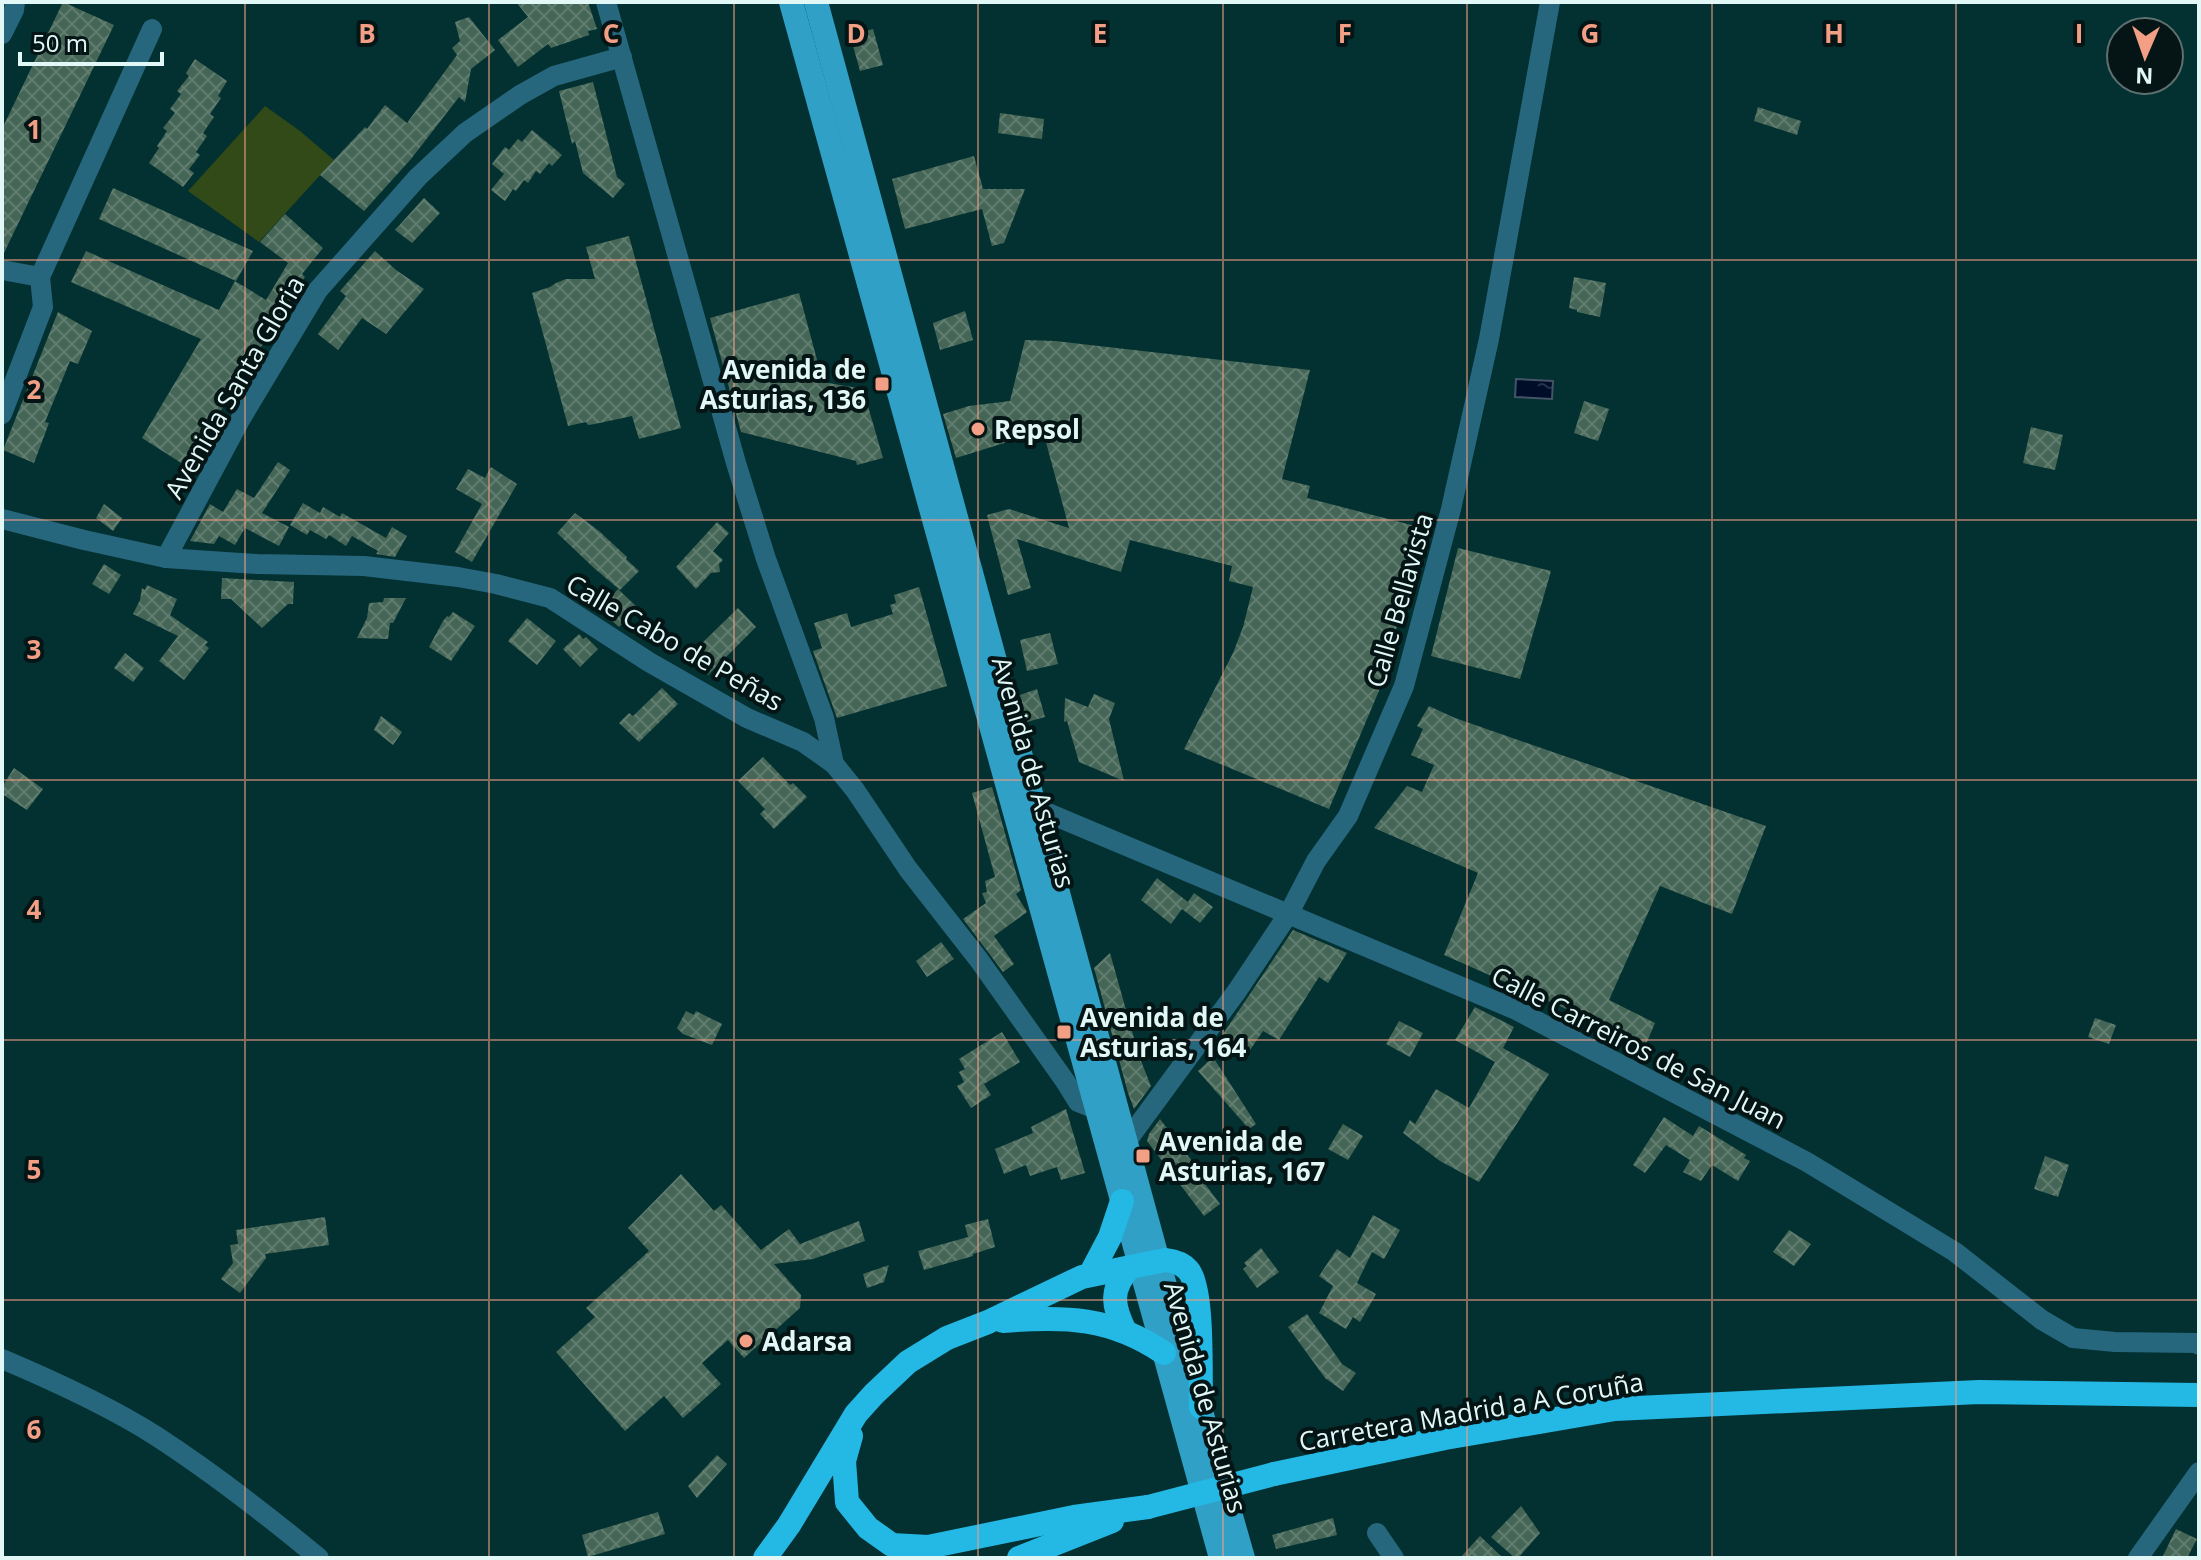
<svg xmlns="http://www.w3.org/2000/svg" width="2201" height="1560" font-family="'Open Sans',sans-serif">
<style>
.green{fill:#314a18}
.water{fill:url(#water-ripples);stroke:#445467;stroke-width:2}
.building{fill:url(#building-cross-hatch)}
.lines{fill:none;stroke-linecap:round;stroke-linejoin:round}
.minor{stroke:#26677e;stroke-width:20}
.major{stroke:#30a0c6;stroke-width:24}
.highway{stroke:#24b8e5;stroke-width:24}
.highway-bridge{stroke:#24b8e5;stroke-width:24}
.grid{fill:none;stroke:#f39f85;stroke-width:2;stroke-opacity:0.55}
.poi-dot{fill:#f39f85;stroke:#051515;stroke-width:3}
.labels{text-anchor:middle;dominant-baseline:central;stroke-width:8;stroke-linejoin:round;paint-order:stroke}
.poi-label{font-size:26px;font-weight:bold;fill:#e2f8f7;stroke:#051515;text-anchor:start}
.street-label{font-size:26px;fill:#e2f8f7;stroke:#051515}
.grid-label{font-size:26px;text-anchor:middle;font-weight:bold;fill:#f39f85;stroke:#051515;stroke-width:8;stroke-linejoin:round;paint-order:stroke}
</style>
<defs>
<pattern id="water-ripples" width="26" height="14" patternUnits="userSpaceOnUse" patternTransform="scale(2)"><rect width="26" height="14" fill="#000d29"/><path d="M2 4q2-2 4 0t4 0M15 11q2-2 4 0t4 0" fill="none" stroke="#253149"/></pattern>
<pattern id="building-cross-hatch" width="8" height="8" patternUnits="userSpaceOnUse" patternTransform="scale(2)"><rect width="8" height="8" fill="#456656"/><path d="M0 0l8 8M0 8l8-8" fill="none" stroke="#607d6f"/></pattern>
</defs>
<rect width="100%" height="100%" fill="#033030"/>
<path class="green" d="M265,106L300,131L334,160L259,242L188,191Z"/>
<path class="water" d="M1516,379L1553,381L1552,399L1515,397Z"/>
<g class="building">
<path d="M63,2L114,25L2,257V129Z"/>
<path d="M516,2H588L597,29L588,31L589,35L551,48L548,44L518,67L498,40L528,17Z"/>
<path d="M469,17L495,50L471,69L465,102L459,97L411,159L364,211L320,175L365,127L367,129L385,105L407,123L457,55L452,48L460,41L455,22Z"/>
<path d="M873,29L883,65L860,71L850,35Z"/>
<path d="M195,59L227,81L218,96L221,98L210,114L214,117L203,133L207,136L196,152L200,155L189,169L194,173L183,187L149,163L159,148L157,146L167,131L163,128L175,113L170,109L181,94L177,91L189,76L186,73Z"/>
<path d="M593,82L617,177L625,184L613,198L583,173L575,141L572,144L559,91Z"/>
<path d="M1758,107L1801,121L1797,135L1754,121Z"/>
<path d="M1000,113L1044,119L1042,139L998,133Z"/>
<path d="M532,130L562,155L552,166L549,163L540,174L536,171L528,183L524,180L516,191L513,189L505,201L491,190L504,174L492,164L505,147L509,150L518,139L522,142Z"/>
<path d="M974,156L983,189H1025L1004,243L992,246L982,209L905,229L892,179Z"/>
<path d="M113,188L253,251L236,281L99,219Z"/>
<path d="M424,198L440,213L412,243L395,230Z"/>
<path d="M285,214L323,248L302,274L305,277L186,466L142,438L201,339L71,282L86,251L219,310L235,281L266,300L288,263L260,242Z"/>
<path d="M629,236L681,428L639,439L632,416L595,424L588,425L586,422L568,426L532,293L550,287L556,283L566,279H595L586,247Z"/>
<path d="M375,251L396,270L424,289L386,334L362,318L338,350L318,334L346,296L340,291Z"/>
<path d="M1574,277L1606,283L1600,317L1577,312V310L1569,308Z"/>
<path d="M799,293L823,382L863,389L883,458L857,465L856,461L741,432L710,318Z"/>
<path d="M965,311L973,340L940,350L933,323Z"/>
<path d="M58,312L92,331L78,364L70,361L45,422L49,423L34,463L3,450Z"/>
<path d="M1025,340L1055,341L1310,370L1282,479L1310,486L1307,498L1423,528L1381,686L1329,809L1184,749L1233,653L1243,627L1253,587L1229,581L1232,566L1130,540L1121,572L1017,539L1031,588L1008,595L987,515L1009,509L1069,528L1043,431L956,458L943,414L969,406L1010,401Z"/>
<path d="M1584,401L1609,409L1598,441L1574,433Z"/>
<path d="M2031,427L2063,435L2055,470L2023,463Z"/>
<path d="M278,462L290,470L262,513L289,527L279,546L245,528L235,545L219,536L214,544L190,541L210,504L223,512L237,489L254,498Z"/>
<path d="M491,467L517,484L472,562L455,552L482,504L456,489L468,469L485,478Z"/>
<path d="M303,503L320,513L323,507L340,517L342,513L386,538L392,527L407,536L395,557L376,554L378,551L352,536L346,546L329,535L326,539L310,530L307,535L290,525Z"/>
<path d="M104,504L122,518L113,531L96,518Z"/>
<path d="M575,513L599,531L627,557L626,559L639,571L620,590L594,568L557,533Z"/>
<path d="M717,522L729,533L713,551L723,560L719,564L720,572L711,573L696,589L676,567Z"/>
<path d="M1458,548L1551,571L1520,679L1431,656Z"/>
<path d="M104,564L121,575L109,594L92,584Z"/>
<path d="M222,578L294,582L293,604H288L262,628L231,599H221Z"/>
<path d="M147,585L177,599L170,615L208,642L205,645L209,648L184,680L159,661L178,636L133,614L140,600L142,588L145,590Z"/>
<path d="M919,587L947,686L837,718L813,651L822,648L814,623L847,613L851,627L893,614L890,605L896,603L894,595Z"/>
<path d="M618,589L638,608L619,627L600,610Z"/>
<path d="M384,598H406L393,623H390L388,639L357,638L367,618L369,603L383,602Z"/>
<path d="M738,608L756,627L708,675L689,656Z"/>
<path d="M453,612L475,626L451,661L429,647L443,621L447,616L449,617Z"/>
<path d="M527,618L556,641L537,665L508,641Z"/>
<path d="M1050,633L1058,664L1027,671L1020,640Z"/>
<path d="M579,634L583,639L586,637L598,649L580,667L563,649Z"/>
<path d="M125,653L144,668L133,682L114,668Z"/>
<path d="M662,688L678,704L639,742L619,723L629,713L633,716Z"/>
<path d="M1037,689L1045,717L1027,722L1020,695Z"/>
<path d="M1094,694L1115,703L1109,719L1124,781L1079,762L1067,721L1064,722L1065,698L1088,707Z"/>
<path d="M1429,706L1455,718L1766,826L1732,914L1660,886L1609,1000L1655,1023L1644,1049L1598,1023L1444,955L1478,873L1374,828L1407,786L1422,792L1434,765L1411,755L1423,729L1417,726Z"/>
<path d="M381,716L402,732L393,745L374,730Z"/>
<path d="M763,757L790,785L793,783L807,797L774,829L760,814L765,809L738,781Z"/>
<path d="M14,768L43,789L27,810L2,794V787Z"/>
<path d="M992,787L1021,890L1016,894L1027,912L994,936L1014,964L1003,972L963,919L986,903L982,893L987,892L985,881L995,877L972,793Z"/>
<path d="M1157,878L1188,902L1194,893L1213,907L1200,923L1182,909L1171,924L1141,900Z"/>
<path d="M1293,930L1347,953L1328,983L1319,977L1279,1040L1263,1031L1246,1056L1223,1040V1034Z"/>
<path d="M941,942L954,959L927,977L916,961Z"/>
<path d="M1110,953L1139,1056L1151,1086L1134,1109L1128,1093L1094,968Z"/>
<path d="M1475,1007L1514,1027L1503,1048L1549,1074L1479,1182L1440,1161L1403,1133L1410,1120L1415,1124L1436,1089L1469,1108L1495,1062L1455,1040Z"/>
<path d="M686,1011L694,1015L696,1011L722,1024L712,1045L683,1034L677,1028Z"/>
<path d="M2095,1018L2116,1025L2109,1044L2088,1037Z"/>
<path d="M1399,1021L1423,1033L1410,1057L1386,1044Z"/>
<path d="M1002,1032L1020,1062L984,1084L991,1095L971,1108L957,1086L964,1082L959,1072L965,1069L959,1059Z"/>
<path d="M1213,1057L1256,1124L1249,1129L1198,1071Z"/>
<path d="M1066,1109L1085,1173L1061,1180L1057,1167L1030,1176L1026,1165L1004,1174L995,1149L1033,1133L1031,1127Z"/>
<path d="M1664,1117L1693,1136L1699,1126L1746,1155L1744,1158L1750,1161L1738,1181L1712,1165L1701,1181L1683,1172L1690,1160L1666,1145L1645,1173L1633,1165Z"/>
<path d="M1160,1119L1207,1181L1205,1184L1220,1204L1204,1216L1147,1141L1149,1134Z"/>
<path d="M1343,1124L1363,1136L1348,1160L1328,1149Z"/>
<path d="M2045,1156L2069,1165L2058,1197L2034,1189Z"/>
<path d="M681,1174L714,1211L721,1205L761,1250L789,1229L800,1244L859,1221L865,1241L813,1259L774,1264L801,1295L800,1308L744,1358L728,1340L702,1363L721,1384L683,1418L664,1396L625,1431L556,1352L595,1317L586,1308L649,1251L628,1228Z"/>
<path d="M1373,1215L1400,1230L1384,1259L1372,1252L1357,1283L1376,1294L1360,1322L1353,1317L1346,1329L1319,1313L1333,1286L1319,1276L1337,1249L1350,1258Z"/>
<path d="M325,1217L329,1245L265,1254L266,1258L240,1293L221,1279L233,1263L230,1245L238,1244L236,1230Z"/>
<path d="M988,1219L995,1247L973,1254V1256L924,1270L918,1251L968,1237L965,1225Z"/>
<path d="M1789,1230L1811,1244L1794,1266L1773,1252Z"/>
<path d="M1261,1248L1279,1272L1257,1288L1243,1269L1247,1266L1244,1263Z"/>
<path d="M889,1265L884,1282L867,1288L863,1274Z"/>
<path d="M1307,1314L1342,1364L1356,1373L1343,1391L1325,1378L1288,1327Z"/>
<path d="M717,1455L727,1464L697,1498L688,1486Z"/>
<path d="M1521,1506L1540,1533L1518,1558H1515L1491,1537Z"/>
<path d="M658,1512L665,1534L588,1557L582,1535Z"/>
<path d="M1333,1518L1337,1535L1276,1549L1272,1535Z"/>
<path d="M2176,1529L2197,1539L2187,1558H2162Z"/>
<path d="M1480,1536L1503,1558H1460Z"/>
</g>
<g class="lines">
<g class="minor">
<path d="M606,2L736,463L766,559L824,718L834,764"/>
<path d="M2,34L14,10L15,2"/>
<path d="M2,270L40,277"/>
<path d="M2,414L43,307L40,277L152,29"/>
<path d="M2,519L84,540L166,558L257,564L364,566L458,577L496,584L550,598L649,662L747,718L803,742L834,764L855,790L908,869L979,960L1065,1081L1078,1102L1098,1110"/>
<path d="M166,558L240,420L318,290L418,177L465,133L520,95L554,76L622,57"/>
<path d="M1036,808L1514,1009L1807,1162L1955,1252L2042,1320L2073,1338L2115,1342L2197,1343L2199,1345"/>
<path d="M1126,1142L1237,991L1289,913L1316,861L1348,816L1404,686L1451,509L1489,339L1550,2"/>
<path d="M2,1359C54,1381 109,1406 156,1436C213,1473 267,1515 319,1558"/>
<path d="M1377,1533L1394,1558"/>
<path d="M2138,1558L2199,1472"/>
</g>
<g class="major">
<path d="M791,2L1221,1558"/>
<path d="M816,2L1158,1261L1243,1558"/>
</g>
<g class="highway">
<path d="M1091,1273L1110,1237L1122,1201"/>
<path d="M1003,1321C1065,1316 1111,1317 1164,1353"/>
<path d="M1125,1331C1112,1305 1110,1289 1130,1267"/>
<path d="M851,1436L844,1461L847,1502L868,1528L892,1545L928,1547L1074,1517L1148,1507"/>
<path d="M1274,1474L1445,1438L1615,1409L1979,1392L2199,1395"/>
<path d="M765,1558L789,1525L856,1414L874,1394L908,1362L947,1338L988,1322L1082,1277L1165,1260C1174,1261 1182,1263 1188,1270C1204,1287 1200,1379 1201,1407"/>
<path d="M1019,1558L1112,1521"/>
</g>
<path class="highway-bridge" d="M1148,1507L1274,1474"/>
</g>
<path class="grid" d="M245,2V1558M489,2V1558M734,2V1558M978,2V1558M1223,2V1558M1467,2V1558M1712,2V1558M1956,2V1558M2,260H2199M2,520H2199M2,780H2199M2,1040H2199M2,1300H2199"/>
<g class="poi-dot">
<rect x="874" y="376" width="16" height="16" rx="4"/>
<circle cx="978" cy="429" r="8"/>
<rect x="1056" y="1024" width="16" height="16" rx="4"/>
<rect x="1135" y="1148" width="16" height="16" rx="4"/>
<circle cx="746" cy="1341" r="8"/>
</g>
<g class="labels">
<g class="poi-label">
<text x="866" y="369" text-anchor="end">Avenida de<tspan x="866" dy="30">Asturias, 136</tspan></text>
<text x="994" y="429">Repsol</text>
<text x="1080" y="1017">Avenida de<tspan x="1080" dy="30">Asturias, 164</tspan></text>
<text x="1159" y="1141">Avenida de<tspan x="1159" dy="30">Asturias, 167</tspan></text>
<text x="762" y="1341">Adarsa</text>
</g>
<g class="street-label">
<text transform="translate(234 387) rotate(-60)">Avenida Santa Gloria</text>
<text transform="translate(1399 600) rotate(-74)">Calle Bellavista</text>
<text transform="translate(675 642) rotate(30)">Calle Cabo de Peñas</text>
<text transform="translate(1034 772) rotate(74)">Avenida de Asturias</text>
<text transform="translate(1639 1047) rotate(27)">Calle Carreiros de San Juan</text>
<text transform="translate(1206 1397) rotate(74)">Avenida de Asturias</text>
<text transform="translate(1471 1411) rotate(-10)">Carretera Madrid a A Coruña</text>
</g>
</g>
<g class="grid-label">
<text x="367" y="43">B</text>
<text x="611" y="43">C</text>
<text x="856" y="43">D</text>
<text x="1100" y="43">E</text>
<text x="1345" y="43">F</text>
<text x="1590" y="43">G</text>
<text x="1834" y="43">H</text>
<text x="2079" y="43">I</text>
<text x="34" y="139">1</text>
<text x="34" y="399">2</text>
<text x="34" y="659">3</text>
<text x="34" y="919">4</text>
<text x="34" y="1179">5</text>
<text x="34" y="1439">6</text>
</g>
<rect width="2201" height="1560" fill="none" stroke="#e2f8f7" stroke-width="8"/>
<g transform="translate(2145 56) rotate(182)"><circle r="38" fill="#051515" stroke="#5d706f" stroke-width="2"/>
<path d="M0-6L14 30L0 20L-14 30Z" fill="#f39f85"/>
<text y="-12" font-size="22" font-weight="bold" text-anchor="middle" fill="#e2f8f7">N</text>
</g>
<path d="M20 52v12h142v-12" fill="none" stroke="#e2f8f7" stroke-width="4"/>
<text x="32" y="52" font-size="24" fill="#e2f8f7" stroke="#051515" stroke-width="6" paint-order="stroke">50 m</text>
</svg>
